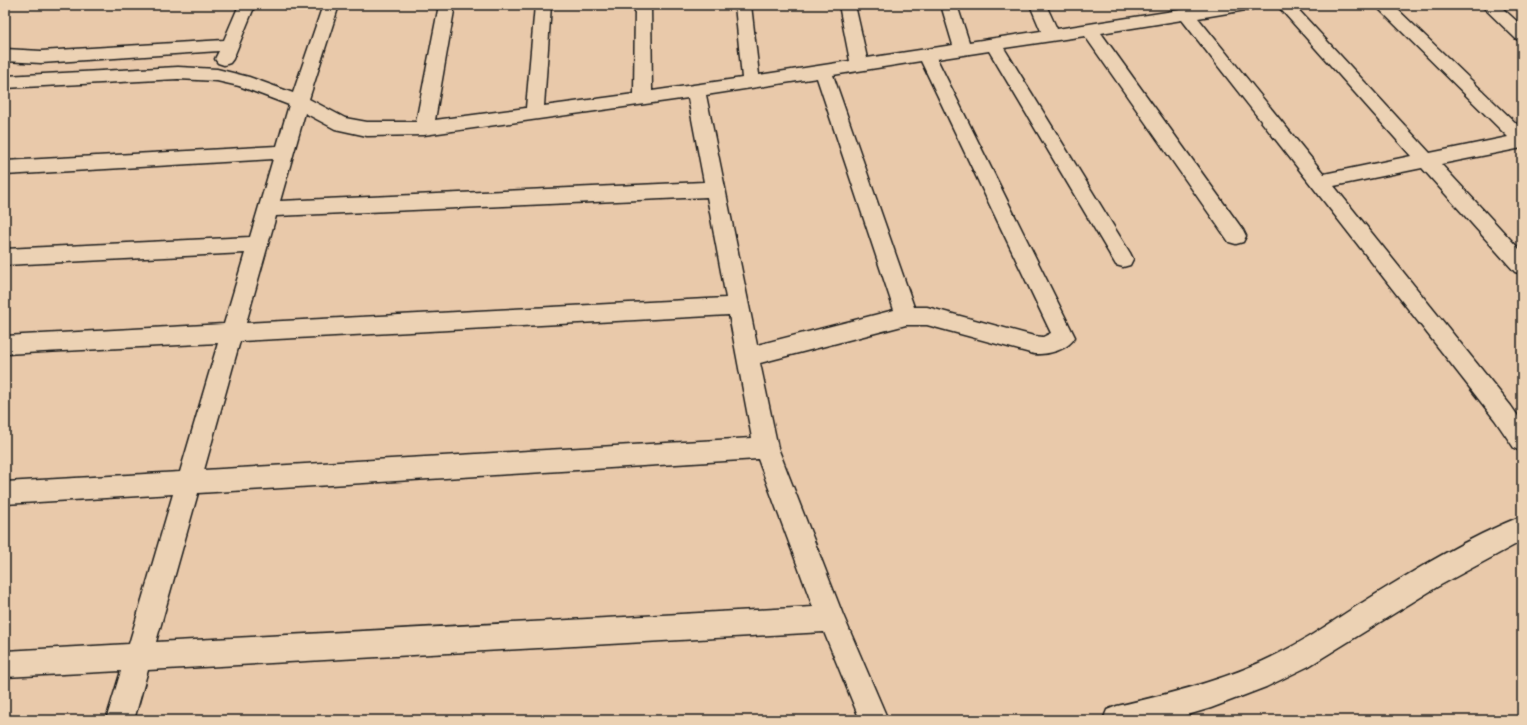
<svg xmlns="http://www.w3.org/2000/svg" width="1527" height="725" font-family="'Architects Daughter',sans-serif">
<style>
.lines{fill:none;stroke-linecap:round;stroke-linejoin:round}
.street-casing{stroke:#1c1c1c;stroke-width:3}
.street{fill:#ecd2b4;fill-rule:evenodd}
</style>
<rect width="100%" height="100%" fill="#e9c9aa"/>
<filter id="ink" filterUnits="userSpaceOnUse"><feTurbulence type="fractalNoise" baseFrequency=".025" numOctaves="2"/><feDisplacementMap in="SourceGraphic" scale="8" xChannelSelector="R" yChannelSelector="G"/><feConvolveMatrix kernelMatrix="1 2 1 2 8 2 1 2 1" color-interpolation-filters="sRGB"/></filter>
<g filter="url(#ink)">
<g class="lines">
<g class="street-casing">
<g id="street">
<path d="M239,5H255L233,59L230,63L224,65L218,63L215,59L219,51L41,63L5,61V49L41,51L224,40Z"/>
<path d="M323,5H339L309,99L345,118L367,122H416L439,5H455L435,120L526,108L535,5H551L544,106L634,94L635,5H651L652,91L742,78L735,5H751L759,75L850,61L839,5H855L867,58L953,45L941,5H957L969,42L1041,31L1030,5H1046L1057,29L1212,5H1254L1252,9L1198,18L1324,174L1411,156L1277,5H1294L1430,153L1508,137L1375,5H1393L1522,129V148L1441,164L1522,252V274L1515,272L1422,168L1334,186L1511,406L1522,422V452L1514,448L1495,420L1182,20L1101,33L1243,230L1246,236L1243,242L1236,244L1229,242L1085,36L1004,48L1130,253L1133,259L1130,265L1123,267L1116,265L989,51L937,59L1075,337C1068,350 1048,355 1034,354L927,325H906L760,363L778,448L843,615L888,720H860L824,632L148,670L134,720H106L121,671L5,677V651L129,644L173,494L5,504V482L180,472L218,343L5,354V336L224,324L245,253L5,265V249L250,237L273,159L5,175V161L277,146L289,105L239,86L217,81L178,79L5,88V76L178,67L217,69L249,77L293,93ZM921,61L1051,333L1043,337L1034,336L927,307H914L833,75ZM817,78L894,310L757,345L706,95ZM688,98L704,182L280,201L305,113L335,129L367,136L424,135ZM707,197L726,298L246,323L276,216ZM729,315L752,438L204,470L240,341ZM758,459L813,607L156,642L198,493Z"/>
<path d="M1481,5H1499L1522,26V40L1516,39Z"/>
<path d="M1522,516V541L1437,587L1309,666L1266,687L1211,708L1171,720H1103L1107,710L1117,706C1177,692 1237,677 1291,647C1317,633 1340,616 1365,601C1415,570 1467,538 1522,516Z"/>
</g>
</g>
<use href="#street" class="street"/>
</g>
</g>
<rect width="1527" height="725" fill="none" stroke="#ecd2b4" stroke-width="20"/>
<rect x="10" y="10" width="1507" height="705" fill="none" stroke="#1c1c1c" stroke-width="1.5" filter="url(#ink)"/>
</svg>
